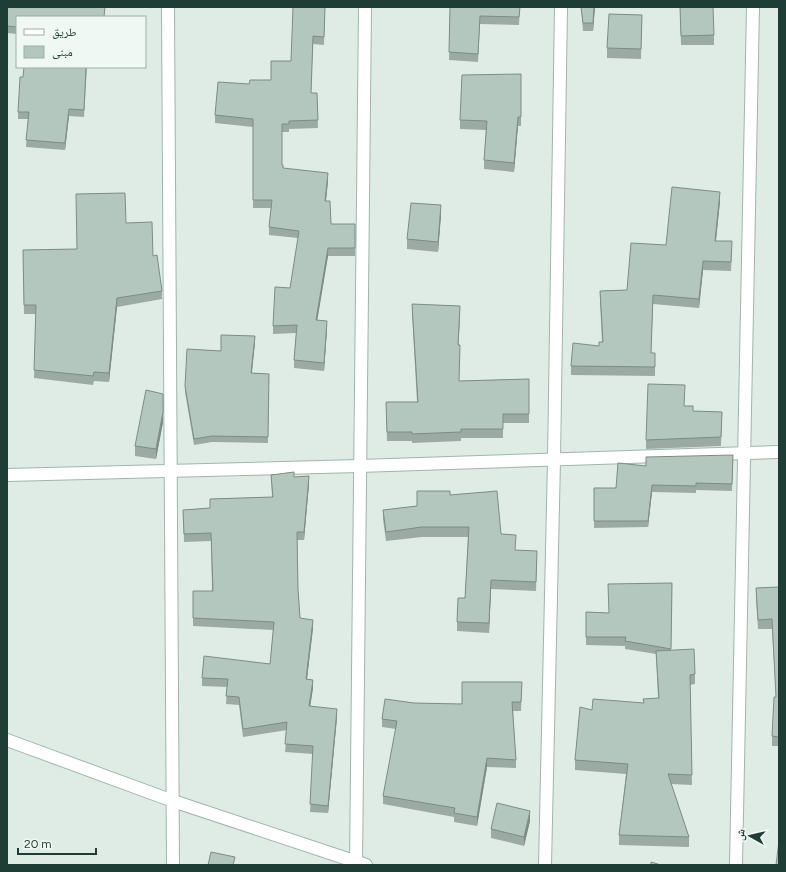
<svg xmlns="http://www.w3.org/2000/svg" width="786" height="872" font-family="Figtree,'Noto Naskh Arabic',sans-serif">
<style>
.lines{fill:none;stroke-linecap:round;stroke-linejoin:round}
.minor-casing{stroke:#a1b4ad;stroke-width:14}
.minor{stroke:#fff;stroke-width:12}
.wall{fill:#9baba4}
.shaded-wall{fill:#7e8b86}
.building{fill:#b4c7bf;stroke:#7e8b86}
</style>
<rect width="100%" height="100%" fill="#dfece6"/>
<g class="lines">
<g class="minor-casing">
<g id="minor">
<path d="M168,7L173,865"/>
<path d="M7,475L359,466L779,452"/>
<path d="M7,740L173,801L366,865"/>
<path d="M356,865L365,7"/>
<path d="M545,865L554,460L561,7"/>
<path d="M736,865L753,7"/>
</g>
</g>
<use href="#minor" class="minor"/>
</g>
<g class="wall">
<path d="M7,7L17,17V34L7,33Z"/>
<path d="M325,7L324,45L313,44L311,93H317L318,128L289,129V132H282V165L283,168L328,181L326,201L331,224H355V256H328L317,320L327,329L324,371L294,368V360L296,333L273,334V326L290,288L298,238L269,235V227L271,208H253V127L215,123V115L249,84L271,80L291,61Z"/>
<path d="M450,7H520L519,25L480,24L478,62L449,60Z"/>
<path d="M581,7H595L593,31H583Z"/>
<path d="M680,7L714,35V45H681Z"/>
<path d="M642,15L641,59L607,58V48Z"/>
<path d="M87,67L84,117L69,116L65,150L26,147L28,119H18V112L23,77Z"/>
<path d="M521,74V126H518L514,172L484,169V160L486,130L460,129V120Z"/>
<path d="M720,201L716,241L732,250L731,271L703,270L699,308L653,304L651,353L655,362V376L571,375V366L599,346L602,342L600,300V291L627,290L666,245Z"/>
<path d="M441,215L438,252L407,249V239Z"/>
<path d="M126,223L153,256L162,291V299L117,307L109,382L94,381L93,385L34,378L36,314H24L23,250L77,249Z"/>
<path d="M412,304L460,315L458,345L460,354L459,381L529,379V423H503V438H461V441L412,443V441H387L386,402H417L412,313Z"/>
<path d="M255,342L252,373L269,374L268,443L212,442L194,445L185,392V386L221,351Z"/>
<path d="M693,411L722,412L721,446L646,449V440Z"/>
<path d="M163,422L156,459L135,456V446Z"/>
<path d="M733,455L732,491L696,490V493L652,492L648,527L594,528V488H616L646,466Z"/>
<path d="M271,475L294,477L309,484L304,540H297L298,589L300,618L313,628L307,679L313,688L310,707L337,717L328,813L310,812L313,754L285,752L287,730L243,737L239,705L226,704L227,687L202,686V678L270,664L273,630L193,626V591H212L211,541L184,542L183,510L210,508V499L272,497Z"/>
<path d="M450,495L501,534L515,550L537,560L536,591L491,589L489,633L457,631V622L465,598L468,537H422L386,541L383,519V510L417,506Z"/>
<path d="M672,583L671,650L695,674V684L690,685L692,785L671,784L689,837V847L619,845V835L626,774L575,770V760L592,710L644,703L658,698L656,654L625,649V646L586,645V612L609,613Z"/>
<path d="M779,587V746H772V736L776,697L772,629H758L756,598V588Z"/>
<path d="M522,682L521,711H513L516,760V768L487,767L477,826L454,822V817L383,804V796L396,729L382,727V719L414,703L462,704Z"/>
<path d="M530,821L524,846L491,838V829Z"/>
</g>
<g class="shaded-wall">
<path d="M594,7H595L593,31V23Z"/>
<path d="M69,109V116L65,150V143Z"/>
<path d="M518,117V126L514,172V163Z"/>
<path d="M328,173V181L325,209V201Z"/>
<path d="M720,192V201L715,249V241Z"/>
<path d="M441,205V215L438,252V242Z"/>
<path d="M328,248V256L316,328V320Z"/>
<path d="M703,261V270L699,308V299Z"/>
<path d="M117,298V307L109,382V373Z"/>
<path d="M460,306V315L458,354V345Z"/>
<path d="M327,321V329L324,371V363Z"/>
<path d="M255,336V342L251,379V373Z"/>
<path d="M163,412V422L156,459V449Z"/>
<path d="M309,476V484L304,540V532Z"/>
<path d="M652,485V492L648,527V521Z"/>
<path d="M491,580V589L489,633V623Z"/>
<path d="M313,620V628L306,687V679Z"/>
<path d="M313,680V688L309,714V706Z"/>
<path d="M337,709V717L328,813V806Z"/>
<path d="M487,758V767L477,826V817Z"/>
<path d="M530,811V821L524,846V837Z"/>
</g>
<g class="building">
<path d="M7,7H105L104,17H17V27L7,26Z"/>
<path d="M293,7H325L324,37L313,36L311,93H317L318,120L289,121V124H282V165H283V168L328,173L325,201H330L331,224H355V248H328L316,320L327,321L324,363L294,360L297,325L273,326L275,287L290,288L299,231L269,227L272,200H253V119L215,115L218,82L249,84L250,80H271V61H291Z"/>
<path d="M450,7H520L519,17L480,16L478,54L449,52Z"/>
<path d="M581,7H594L593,23H583Z"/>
<path d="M680,7H713L714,35L681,36Z"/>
<path d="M609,14L642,15L641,49L607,48Z"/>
<path d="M24,67H86L84,110L69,109L65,143L26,140L29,112H18L20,77H23Z"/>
<path d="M521,74V117H518L514,163L484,160L487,121L460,120L462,75Z"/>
<path d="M672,187L720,192L715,241H732L731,262L703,261L699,299L653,295L651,353H655V367L571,366L573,343L599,346V342H603L600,291L627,290L631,243L666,245Z"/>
<path d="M125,193L126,223L152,222L153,256L157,255L162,291L117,298L109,373L94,372L93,376L34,370L36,305H24L23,250L77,249L76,194Z"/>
<path d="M411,203L441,205L438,242L407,239Z"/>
<path d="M412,304L460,306L458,345H460L459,381L529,379V414H503V429H461V432L412,434V432H387L386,402H418Z"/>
<path d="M221,335L255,336L251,373L269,374L268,437L212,436L194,439L185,386L187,349L221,351Z"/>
<path d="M648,384L685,385L684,406H693V411L722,412L721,437L646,440Z"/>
<path d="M146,390L163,394V412L156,449L135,446Z"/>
<path d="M733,455L732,484L696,483V486L652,485L648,521H594V488H616L618,463L646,466V457Z"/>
<path d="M294,472V477L309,476L304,532H297L298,589L300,618L313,620L306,679L313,680L309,706L337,709L328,806L310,804L313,746L285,744L287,722L243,729L239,697L226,696L228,679L202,678L204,656L270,664L274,622L193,618V591H213L211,533L184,534L183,510L210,508V499L273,497L271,475Z"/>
<path d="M417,491H450V495L497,491L501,534L516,535L515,550L537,551L536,582L491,580L489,623L457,622L458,598H465L469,527H422L386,532L383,510L417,506Z"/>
<path d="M672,583L671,649L625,641L626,637H586V612L609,613L608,584Z"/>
<path d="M779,587V737L772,736L774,697H776L772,619L758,620L756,588Z"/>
<path d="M694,649L695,674L690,675L692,775L668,774L689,837L619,835L628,764L575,760L580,707L592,710L593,699L644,703L643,699L659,698L656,651Z"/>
<path d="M462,682H522L521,702H512L516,760L487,758L477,817L454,813L455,808L383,796L397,721L382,719L385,699L414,703L462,704Z"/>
<path d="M497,803L530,811L524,837L491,829Z"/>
<path d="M779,841V865H776Z"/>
<path d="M211,852L235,857L233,865H208Z"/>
<path d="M651,862L661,865H651Z"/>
</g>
<rect width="786" height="872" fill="none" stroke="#1e3e35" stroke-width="16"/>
<rect x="16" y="16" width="130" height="52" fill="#f0f8f4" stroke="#9caea8"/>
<rect x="24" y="29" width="20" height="6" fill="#ffffff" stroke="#9caea8"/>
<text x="52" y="36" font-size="12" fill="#1e3e35">طريق</text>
<rect x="24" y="46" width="20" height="12" fill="#b4c7bf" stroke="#9caea8"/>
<text x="52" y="56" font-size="12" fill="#1e3e35">مبنى</text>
<g transform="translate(750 836) rotate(278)" stroke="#f0f8f4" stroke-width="3" paint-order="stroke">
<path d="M0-3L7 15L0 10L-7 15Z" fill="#1e3e35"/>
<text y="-6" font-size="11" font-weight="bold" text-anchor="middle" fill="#1e3e35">ش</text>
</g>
<path d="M18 848v6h78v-6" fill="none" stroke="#1e3e35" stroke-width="2"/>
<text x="24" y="848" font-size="12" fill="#1e3e35" stroke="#f0f8f4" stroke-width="3" paint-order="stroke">20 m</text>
</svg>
